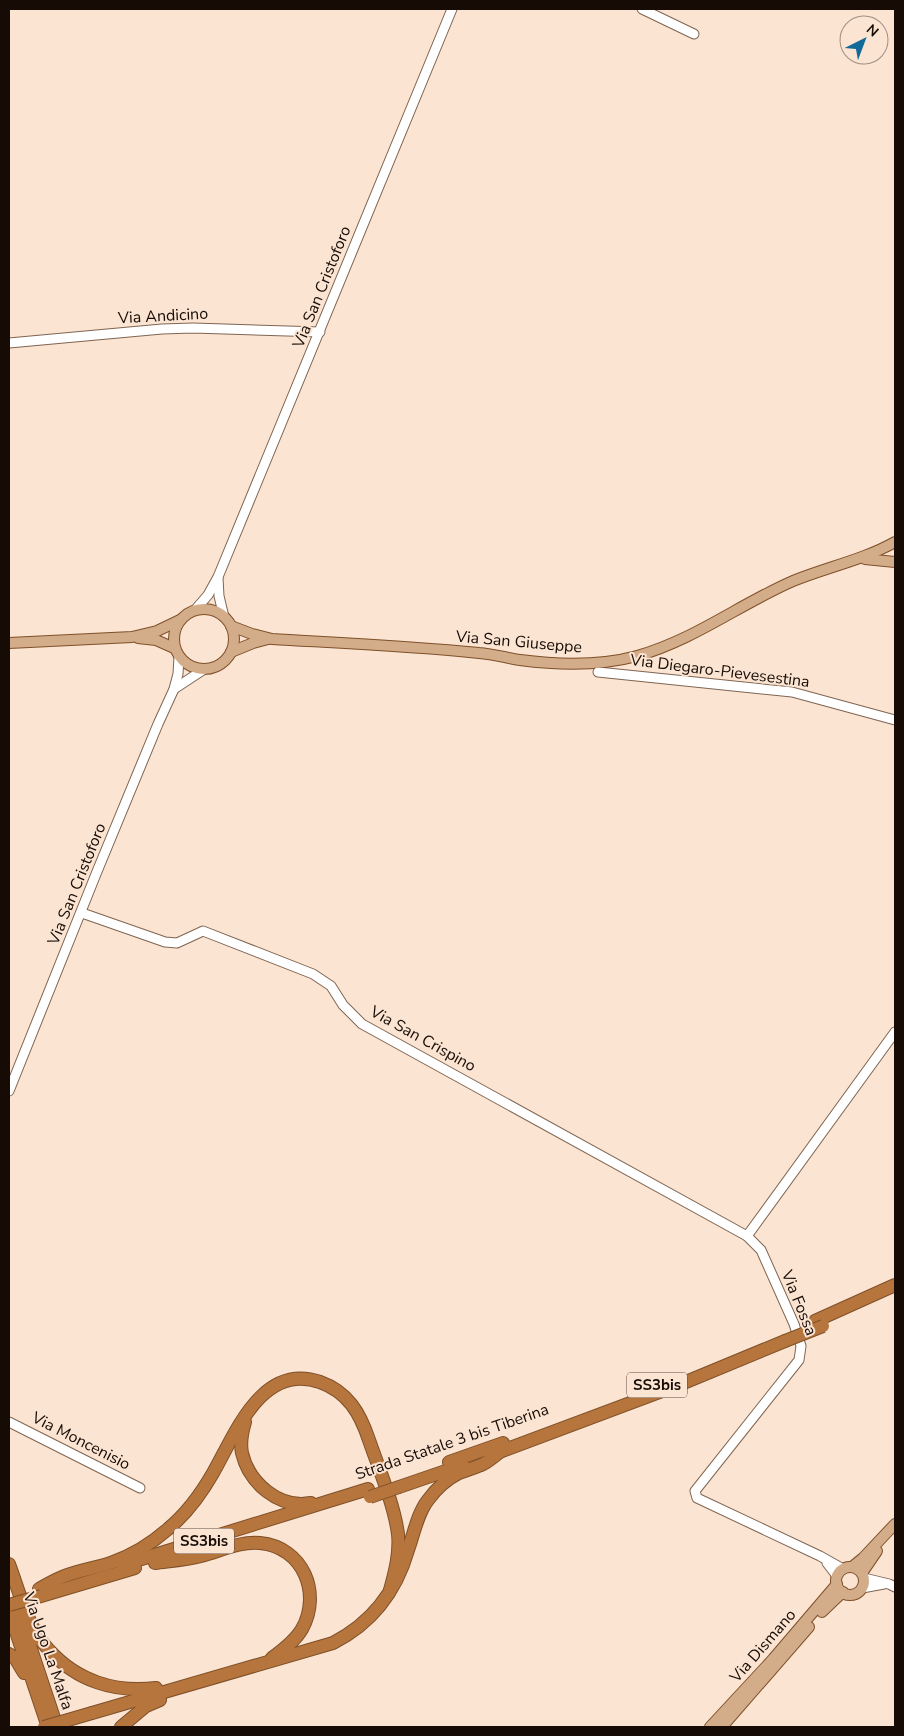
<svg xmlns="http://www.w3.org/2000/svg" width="904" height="1736" font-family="'Nunito Sans',sans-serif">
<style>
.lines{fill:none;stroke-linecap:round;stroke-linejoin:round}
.minor-casing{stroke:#7f6552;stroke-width:11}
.major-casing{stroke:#7e5029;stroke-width:12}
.highway-casing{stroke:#7e5029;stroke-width:14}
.minor{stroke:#fff;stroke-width:9}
.major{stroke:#d3ac8a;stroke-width:10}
.highway{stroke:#b6753c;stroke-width:12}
.highway-bridge-casing{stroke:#7e5029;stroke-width:14;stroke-linecap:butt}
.highway-bridge{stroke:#b6753c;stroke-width:12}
.labels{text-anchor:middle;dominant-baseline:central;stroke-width:4;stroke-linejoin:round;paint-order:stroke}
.shield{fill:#fbe4d2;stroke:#5b4d42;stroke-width:1}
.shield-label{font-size:15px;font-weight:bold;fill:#160c05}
.street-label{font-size:16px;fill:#160c05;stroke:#fbe4d2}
</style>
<rect width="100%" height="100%" fill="#fbe4d2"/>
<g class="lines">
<g class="minor-casing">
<g id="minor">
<path d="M642,9L694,34"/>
<path d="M9,343L162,329L193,328L320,332"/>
<path d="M218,578L219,596L224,617"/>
<path d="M195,610L208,595L218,577L452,9"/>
<path d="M598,672L792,692L895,720"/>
<path d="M174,689L203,670"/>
<path d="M82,913L165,942L177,943L203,931L313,974L331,986L343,1005L362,1024L747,1236"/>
<path d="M9,1091L96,874L158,724L174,689L178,674L179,657"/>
<path d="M9,1422L140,1488"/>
<path d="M827,1563L837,1576"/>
<path d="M843,1569L820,1556L697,1498L695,1491L799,1360L801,1346L794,1324L761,1250L747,1236L895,1032"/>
<path d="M864,1578L889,1584L895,1587"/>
<path d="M862,1588L884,1584"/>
</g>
</g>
<g class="major-casing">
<g id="major">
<path d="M865,559L895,562"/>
<circle cx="204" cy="639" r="30"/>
<path d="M231,626L252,634L272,639C341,643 411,646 479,653C493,654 507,658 520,660C558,665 600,666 637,656C694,640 740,604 793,581C827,567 863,560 895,542"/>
<path d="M138,638L156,640L174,648"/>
<path d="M9,643L132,637L157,631L180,620"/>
<path d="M231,652L253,643L268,639"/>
<path d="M852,1567L863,1558L895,1524"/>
<circle cx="850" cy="1581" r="14"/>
<path d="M862,1573L877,1551"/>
<path d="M822,1612L843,1592"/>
<path d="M710,1727L773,1659L837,1584"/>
<path d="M722,1727L809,1627"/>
</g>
</g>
<g class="highway-casing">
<g id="highway">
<path d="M815,1321L895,1285"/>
<path d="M245,1422C242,1432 240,1443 242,1453C249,1483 279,1509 311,1503"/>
<path d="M494,1454L681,1384L785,1341"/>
<path d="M449,1462L503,1443"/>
<path d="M399,1487L463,1465"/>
<path d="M155,1563C170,1561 186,1560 201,1556C220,1551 240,1541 260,1543C303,1547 322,1593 302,1629C295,1641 283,1650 272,1658"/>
<path d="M9,1564C18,1588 24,1613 37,1635C40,1641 45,1645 49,1650C77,1681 115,1693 156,1688"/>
<path d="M122,1565L368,1489"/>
<path d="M39,1589C46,1585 54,1580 62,1577C79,1570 97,1568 113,1562C133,1555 152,1543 168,1529C186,1514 201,1494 213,1473C235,1435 261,1362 320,1382C348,1392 360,1413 369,1440C379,1469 394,1504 398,1534C400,1553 395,1572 390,1590"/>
<path d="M41,1596L135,1568"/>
<path d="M9,1611L48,1727"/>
<path d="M19,1613L57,1727"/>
<path d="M9,1654L15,1658L24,1673"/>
<path d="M92,1713L333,1643C372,1623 396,1592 408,1550C414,1534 417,1514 428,1500C436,1489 447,1479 459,1473C466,1470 474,1468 481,1465C488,1462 494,1456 500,1452"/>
<path d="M121,1727L146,1706L160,1700"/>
</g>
</g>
<use href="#minor" class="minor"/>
<use href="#major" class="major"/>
<use href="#highway" class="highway"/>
<g class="highway-bridge-casing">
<g id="highway-bridge">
<path d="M785,1341L823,1326"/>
<path d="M370,1497L399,1487"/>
<path d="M9,1605L41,1596"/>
<path d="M44,1727L92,1713"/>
</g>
</g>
<use href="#highway-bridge" class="highway-bridge"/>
</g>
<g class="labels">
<g class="shield">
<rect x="627" y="1372.5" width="60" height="25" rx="4"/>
<rect x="174" y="1528.5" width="60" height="25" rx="4"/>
</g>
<g class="shield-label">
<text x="657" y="1385">SS3bis</text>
<text x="204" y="1541">SS3bis</text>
</g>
<g class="street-label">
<text transform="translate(322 287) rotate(-68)">Via San Cristoforo</text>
<text transform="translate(163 316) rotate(-3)">Via Andicino</text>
<text transform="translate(519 642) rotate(5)">Via San Giuseppe</text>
<text transform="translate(720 671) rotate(7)">Via Diegaro-Pievesestina</text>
<text transform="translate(77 884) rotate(-68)">Via San Cristoforo</text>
<text transform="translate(423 1039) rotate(29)">Via San Crispino</text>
<text transform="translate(799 1303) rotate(68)">Via Fossa</text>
<text transform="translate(81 1441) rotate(27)">Via Moncenisio</text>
<text transform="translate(452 1442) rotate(-19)">Strada Statale 3 bis Tiberina</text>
<text transform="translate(763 1646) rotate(-49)">Via Dismano</text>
<text transform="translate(48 1651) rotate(71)">Via Ugo La Malfa</text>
</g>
</g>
<rect width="904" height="1736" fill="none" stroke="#160c05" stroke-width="20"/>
<g transform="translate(864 40) rotate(42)"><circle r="24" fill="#fbe4d2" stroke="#9f8e80"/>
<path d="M0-4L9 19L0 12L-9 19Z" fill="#116a9a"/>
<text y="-8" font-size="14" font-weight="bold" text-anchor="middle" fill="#160c05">N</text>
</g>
</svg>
